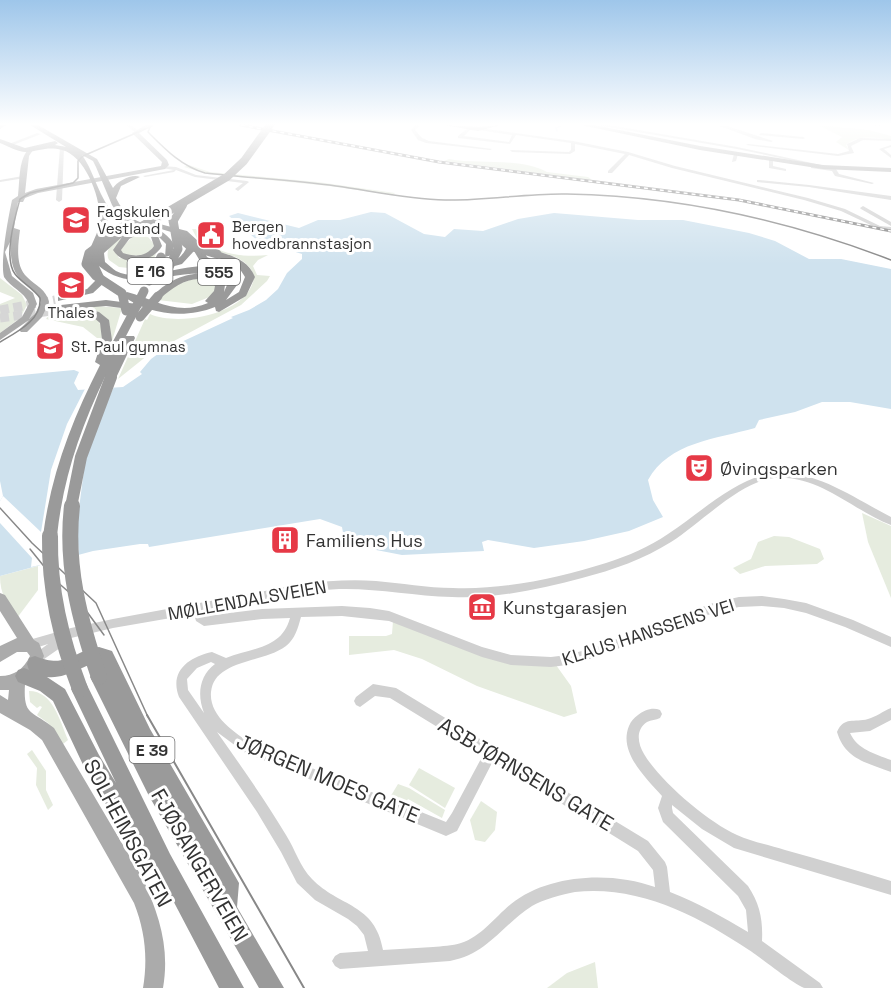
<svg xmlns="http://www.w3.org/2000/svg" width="891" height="988" font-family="'Space Grotesk',sans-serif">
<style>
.green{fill:#e6ecdf}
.water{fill:#cfe2ee}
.pier{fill:#fff}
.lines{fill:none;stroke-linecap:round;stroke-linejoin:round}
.stream{stroke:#cfe2ee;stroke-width:1.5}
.highway-tunnel{stroke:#d6d6d6;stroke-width:9;stroke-dasharray:9 4.5;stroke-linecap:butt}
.minor{fill:#d0d0d0;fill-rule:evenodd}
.major{fill:#ababab;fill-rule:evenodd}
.highway{fill:#9a9a9a;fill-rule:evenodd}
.tram-far1{stroke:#888;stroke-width:1.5}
.tram{stroke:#888;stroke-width:2}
.rail-casing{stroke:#888;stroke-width:3}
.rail{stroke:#fff;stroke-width:1.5;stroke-dasharray:4;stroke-linecap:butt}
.highway-bridge-far3{stroke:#9a9a9a;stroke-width:8}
.highway-bridge-far2{stroke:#9a9a9a;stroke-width:9}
.highway-bridge-far1{stroke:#9a9a9a;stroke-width:12}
.highway-bridge{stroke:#9a9a9a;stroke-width:16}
.labels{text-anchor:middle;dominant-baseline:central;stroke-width:6;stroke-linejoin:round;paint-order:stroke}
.far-poi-label{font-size:15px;fill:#333;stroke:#fff;text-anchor:start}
.shield{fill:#fff;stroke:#707070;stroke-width:1.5}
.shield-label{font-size:16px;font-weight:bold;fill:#333}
.poi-label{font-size:18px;fill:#333;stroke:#fff;text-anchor:start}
.street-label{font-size:18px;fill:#333;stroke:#fff}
.near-street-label{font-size:21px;fill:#333;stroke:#fff}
</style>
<rect width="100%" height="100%" fill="#fff"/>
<g class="green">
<path d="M818,125L869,130L891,136V140C876,137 857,135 846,145L849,150L836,142L842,137Z"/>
<path d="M449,159C481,165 519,157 547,172L588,177L592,180L444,161Z"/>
<path d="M189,165L210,172L318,182L395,193L393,195L329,186L208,174L184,167Z"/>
<path d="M192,229H196C207,254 243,258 268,255L258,260L253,266L257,275L270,276L267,281L241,305L148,355L118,379L145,319L147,320L150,314C179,327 250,314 254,277C249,255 220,253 202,248Z"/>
<path d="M138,232L148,237L155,245L146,255L128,256L121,252V248Z"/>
<path d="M122,237L115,250L119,258L134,260L156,254L148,270L119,267L109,260C104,249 113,242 122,237Z"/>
<path d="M0,278L22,295L27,305L20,318L0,333V304L15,298L0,292Z"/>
<path d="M193,279H206L218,286L212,296L192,304L158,300L171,287Z"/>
<path d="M98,306L122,308L112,341L109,342L110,325L80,309Z"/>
<path d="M70,311C98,313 106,321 100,348H96L97,338L83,327L46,319L52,312Z"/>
<path d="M862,513L891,526V598L868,542Z"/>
<path d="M774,536L789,537L820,549L824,559L817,564L765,566L740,574L733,568L751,559L758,542Z"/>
<path d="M38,566V590L17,618C7,604 0,594 0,576Z"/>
<path d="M393,621L460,647L556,665L571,686L577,713L564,717L477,686L422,659L394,650L349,655V636H386L392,634Z"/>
<path d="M29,691C53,691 60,721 68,740L63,744L48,723L37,715L42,707L40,706L37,708L30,702Z"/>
<path d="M32,750L46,771V790L53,805L48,810L36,785L37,768L27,754Z"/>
<path d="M419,768L455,788L445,808L409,785Z"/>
<path d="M398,784L409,788L445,810L442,818L408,799L405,804L389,799Z"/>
<path d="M481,801L497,812L495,830L485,842L475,840L470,820Z"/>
<path d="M595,962L598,988H547L567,973Z"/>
</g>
<path class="water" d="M371,212L385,213L424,234L445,237L454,229L483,231L518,219L554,213L638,220H683L749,233L775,241L809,259H841L891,269V409L850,402H822L795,412L759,420L755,428C716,439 669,442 648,480L653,500L663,517L629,531L584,541L534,548L488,540L482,542L484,551L402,555L345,544L342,527L320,519L149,547L148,544H140L93,551L0,576V501L3,496L0,481V377L74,370L79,372L74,383L78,390L123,387L142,374L140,372L151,359L162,351L233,318L231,317L249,310L266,300L278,289L287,273L302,259V254L283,248L265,247L229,216L238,213L299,228L318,220H340Z"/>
<path class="pier" d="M115,385L99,417L85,462L77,524L79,559L40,568V565L31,567L32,558L0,523V501L3,496L41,532L51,470L67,424L86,387Z"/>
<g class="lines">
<path class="stream" d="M557,131L556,128L561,126"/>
<g class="highway-tunnel">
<path d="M0,310L55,300"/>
<path d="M0,318L52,311"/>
</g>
<g class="minor">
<path d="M126,125H131L140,132L136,133Z"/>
<path d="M415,125H420L415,130L422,138L429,141L492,149L490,150L426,143L418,140L411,130Z"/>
<path d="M597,125H609L737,147L821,165L819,166L737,149Z"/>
<path d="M717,125L727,126L773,141L771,142L755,139Z"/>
<path d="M864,125H882L880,126Z"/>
<path d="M468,128L471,129L464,136L509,142L512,135L479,130L480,128L573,141L628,152L675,166L808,198L845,209L880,226L891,227V231L877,228L841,211L804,200L672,168L629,155L612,173H608V171L625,154L575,144V151L570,154L512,152L510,150L569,152L571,150V143L516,135L510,144L458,138V136Z"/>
<path d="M37,133L41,134L13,145L9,144Z"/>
<path d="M761,133L803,137L805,138L803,139L759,135Z"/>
<path d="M860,138L891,139V141L863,140L851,146L854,153L838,156L746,145L748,144L838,154L849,151L847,144Z"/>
<path d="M891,145V147L884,149L891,155V158L879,149Z"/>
<path d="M62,146L64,147L62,200L59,202L56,200L60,147Z"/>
<path d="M736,153L738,154L736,161L732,162L734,154Z"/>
<path d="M769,158L773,159V166L786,169V171L769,168Z"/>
<path d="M162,166L176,167L196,175L247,181L249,182L238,191L235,189L243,183L195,177L176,170L174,172L145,177L143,176L174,170L162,168Z"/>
<path d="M813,166L836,169L839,174L874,183L872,184L835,176L832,171L811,168V166Z"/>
<path d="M23,176L25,177V178L0,182V180Z"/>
<path d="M759,180L809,185L891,196V200L809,187L757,182V180Z"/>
<path d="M863,206L891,222V226L861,209L860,208Z"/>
<path d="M774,472C820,472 852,497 891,517V525C852,510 819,474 774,478C739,482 700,524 671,542C644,559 613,570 582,578C540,589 496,599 452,597C414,596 377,588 339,589C293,592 249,604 205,612V616L262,609L342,606L370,608L389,611L482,647L511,655L551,657L567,655L593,648L716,602L739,597L762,596L784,599L806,603L853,620L891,637V647L845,627L806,613L784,608L762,606L739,607L716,612L593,658L567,665L551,667L511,665L482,657L389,621L342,616L301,617C298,628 295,639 286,646C268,659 244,659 226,670C217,675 212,682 211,692C209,716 234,732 252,744L446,822L452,813L483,755L390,698L375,696L360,707L356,705L354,701L356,697L373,684L396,688L648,841L665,862L667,867L670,892C698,903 723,917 748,932L746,910L738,896L663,822L658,808L662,796C646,778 618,752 629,726C631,721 634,718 638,715C644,710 653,707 660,710L662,714L660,718C656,720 651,720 647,722C635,730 638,744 644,754C660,781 708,822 737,835C752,842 770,845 785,850C821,860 856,870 891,881V895L734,848L702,829L672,805V808L673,813L748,886C760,904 763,920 762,941L820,983L823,988C817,988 810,988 805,988C797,987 759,956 749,950C698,916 639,885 575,892C563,894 542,900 532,906C502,925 488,954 450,961L340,969L335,966L332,961L335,956L340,953L368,951L364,935L357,926L348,919L315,900L297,883L281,852L257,812L179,697C169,671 189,657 212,652L226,658C251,648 282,649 290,618L262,619L204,626L196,621L194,614L113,628L71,638L70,641L37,664L33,663L31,659L33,655L48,644L29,650L25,649L24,645L25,641L29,640L71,628L113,619L302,584C327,581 351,579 376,581C401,583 427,588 453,588C504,590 558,578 606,563C628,556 649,547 668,534C703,511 732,481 774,472ZM211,662L215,664C199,676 197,695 204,713L188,690L187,679L197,668ZM217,732L244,752L446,836L457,831L493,761L638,851L653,870L655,887C611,871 548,874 511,904C495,917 481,937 461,943C452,946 442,946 433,947C417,948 400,949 383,950C375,903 339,907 312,879C300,867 295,849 286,835C265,800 241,766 217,732Z"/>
<path d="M891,708V720L870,731L850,733C857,749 875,754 891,760V772C867,763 845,759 837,732C844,716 854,723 868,719C876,717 883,711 891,708Z"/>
</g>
<g class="major">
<path d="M146,125H154L139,133L167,160L169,165L165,169L38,193L25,198L23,202H18L14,228L20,230C18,245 15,266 27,277C36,286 46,289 49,302L42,317L27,332H21L19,330L29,320L0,340V333L22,317L29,304C24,291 11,288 4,277C0,261 8,219 12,200L18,196C20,181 18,158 30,148L33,150L29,156L25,193L36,189L161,166L162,162L132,133ZM11,240C10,255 11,271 22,281C30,289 38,291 41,302L35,314L29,319L37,304L33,293L12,276L5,252Z"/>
<path d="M444,125L478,127L501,125L478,131Z"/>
<path d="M581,125H594L700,146L823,165L891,168V172L823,169L700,150Z"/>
<path d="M0,593L5,595L34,640L39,643L44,656L37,672L25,684C23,717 32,710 54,728L143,879C159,915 170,948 163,988H143C148,958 145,931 134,903L42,740L30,730L0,713V695L8,700L9,690H0V676C14,676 24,669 30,656L27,652H17L0,662V646L17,638L0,611Z"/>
</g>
<g class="highway">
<path d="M0,125H6L0,129Z"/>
<path d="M30,125H38L97,159L113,188C117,181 133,173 140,177L121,186L116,198C132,232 157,218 174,244L172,255L165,257L166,244L158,236L162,246C152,263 124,268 113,250L122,237L104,253L105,262C109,265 113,269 116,271C146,287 202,252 229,273C232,275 235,282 237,285L226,300L239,292L245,277L238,266L214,256V252L217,251C233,256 248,260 255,277L246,296L219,312L216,311L215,307C186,319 147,315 122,295L127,292C156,300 177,316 208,303L205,301L214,291L215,286C199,270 175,285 161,298L153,296C170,277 205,263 225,285L224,292L227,285L223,277C180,263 137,298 99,266L106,281L93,293L58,301V297L87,289L96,280L87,257C90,247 96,237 99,227C104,205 87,156 62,150C47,146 40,151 26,152C18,152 8,146 0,143V139L25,148L55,141L58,143L55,145L66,147ZM82,155L93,161L96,167L112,205L121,219C100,206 96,174 82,155ZM108,215L123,227L130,225L157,235L151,237L154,246C146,257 135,257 123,253L121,250L133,234L124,229L107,240L98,250L107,227Z"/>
<path d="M148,221L187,231L198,241L207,257L227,267L222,270L200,261L194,251L182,264L160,270V266C174,262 186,257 188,241L181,235L148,225Z"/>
<path d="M106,300L137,304L142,307L137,310L106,306L83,308L99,312L109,320L112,340L110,347L128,313L133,310L138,313L126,336H134L135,338L115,380L111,381L105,377C80,429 63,479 57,536L55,540L50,542L45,540L43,536C51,474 72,420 100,365L95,362L102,340L100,323L92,316L73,312L71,310L52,312L47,309L52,306Z"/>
<path d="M99,647L112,651L150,729L235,876L239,883L237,907L284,988H259L149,796L93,683L90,677L93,671L99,669L104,671L100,663C81,664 70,679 47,677L65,689L99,755L116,783L71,689L74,683L80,680L86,683L170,854L244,988H219L157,870L142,865L85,769L53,701L40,691L18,682L15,676L18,670L24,668L32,671L29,670L27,664L29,658L35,656C67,669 70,652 99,647Z"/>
</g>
<g class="tram-far1">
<path d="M151,125L148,132C165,149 181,166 205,173C249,178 293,180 336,186C372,191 408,199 445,200C486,201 526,193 567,194C679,196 787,220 891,260"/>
<path d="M0,342C17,332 42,320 40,298C33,288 22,283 15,274C3,258 15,217 20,199L30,193L73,183L78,178V161L83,156L152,126"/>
<path d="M0,508L32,543L96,603L148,717"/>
<path d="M30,549L55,580L79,601L104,635"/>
</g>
<path class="tram" d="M147,715L304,988"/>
<g class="rail-casing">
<path id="rail" d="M241,125L439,162L739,200L891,231"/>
</g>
<use href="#rail" class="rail"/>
<g class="highway-bridge-far3">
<path d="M150,222L227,177L244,161L270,125"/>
<path d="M173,222L183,205"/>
</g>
<g class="highway-bridge-far2">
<path d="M129,234L153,220"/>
<path d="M176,234L190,246L217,254"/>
<path d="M108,239L89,253L86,264L96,276L122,293L126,311"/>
<path d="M163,279L178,249L173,220"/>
<path d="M149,281L161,257"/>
<path d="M133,313L144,291"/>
<path d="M140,317L158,296"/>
</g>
<path class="highway-bridge-far1" d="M71,507L81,457L111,377"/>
<g class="highway-bridge">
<path d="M72,506C65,566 80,621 99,677"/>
<path d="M50,536C49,590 61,639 80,689"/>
</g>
</g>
<linearGradient id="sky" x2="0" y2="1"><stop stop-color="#9ec6ea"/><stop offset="0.47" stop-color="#fff"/><stop offset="1" stop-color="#fff" stop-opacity="0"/></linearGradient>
<rect width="891" height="264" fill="url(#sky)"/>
<defs>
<g id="school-square" transform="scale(1.5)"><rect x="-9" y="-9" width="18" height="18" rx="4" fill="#e63946" stroke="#fff"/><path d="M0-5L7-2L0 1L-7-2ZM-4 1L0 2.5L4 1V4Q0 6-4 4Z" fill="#fff"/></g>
<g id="civic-square" transform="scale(1.5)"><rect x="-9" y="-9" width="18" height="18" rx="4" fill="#e63946" stroke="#fff"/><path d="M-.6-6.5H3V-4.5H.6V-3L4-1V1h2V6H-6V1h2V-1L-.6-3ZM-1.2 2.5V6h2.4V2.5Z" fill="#fff"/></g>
<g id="theatre-square" transform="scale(1.5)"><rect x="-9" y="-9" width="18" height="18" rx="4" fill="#e63946" stroke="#fff"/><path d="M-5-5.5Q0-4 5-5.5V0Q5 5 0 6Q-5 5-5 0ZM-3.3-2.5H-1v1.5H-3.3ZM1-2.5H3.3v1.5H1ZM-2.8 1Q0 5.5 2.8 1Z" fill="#fff"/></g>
<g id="building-square" transform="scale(1.5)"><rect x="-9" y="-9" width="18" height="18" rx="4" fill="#e63946" stroke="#fff"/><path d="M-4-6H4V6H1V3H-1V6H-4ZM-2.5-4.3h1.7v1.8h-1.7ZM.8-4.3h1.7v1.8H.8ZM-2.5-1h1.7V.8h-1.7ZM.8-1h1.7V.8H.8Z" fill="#fff"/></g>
<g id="museum-square" transform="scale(1.5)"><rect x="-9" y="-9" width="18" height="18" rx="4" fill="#e63946" stroke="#fff"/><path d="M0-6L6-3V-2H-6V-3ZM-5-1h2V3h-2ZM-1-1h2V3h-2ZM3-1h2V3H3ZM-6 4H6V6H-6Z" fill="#fff"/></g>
</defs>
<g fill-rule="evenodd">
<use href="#school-square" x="76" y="220"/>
<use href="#civic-square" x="211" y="235"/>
<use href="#school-square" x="71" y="285"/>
<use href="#school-square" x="50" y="346"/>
<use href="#theatre-square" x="699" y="468"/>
<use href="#building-square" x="285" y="540"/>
<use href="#museum-square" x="482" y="607"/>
</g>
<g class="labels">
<g class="far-poi-label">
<text x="97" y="211">Fagskulen<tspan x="97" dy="17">Vestland</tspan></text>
<text x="232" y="226">Bergen<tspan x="232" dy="17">hovedbrannstasjon</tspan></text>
<text x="71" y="312" text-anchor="middle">Thales</text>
<text x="71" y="346">St. Paul gymnas</text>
</g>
<g class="shield">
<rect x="127.5" y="258" width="45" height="26" rx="4.5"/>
<rect x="198" y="259" width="42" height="26" rx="4.5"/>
<rect x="129.5" y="737" width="45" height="26" rx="4.5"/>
</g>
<g class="shield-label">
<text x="150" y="271">E 16</text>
<text x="219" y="272">555</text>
<text x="152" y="750">E 39</text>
</g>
<g class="poi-label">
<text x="720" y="468">Øvingsparken</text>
<text x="306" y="540">Familiens Hus</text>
<text x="503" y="607">Kunstgarasjen</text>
</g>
<g class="street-label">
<text transform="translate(247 600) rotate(-10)">MØLLENDALSVEIEN</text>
<text transform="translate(648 632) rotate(-18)">KLAUS HANSSENS VEI</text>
</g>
<g class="near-street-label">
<text transform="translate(526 774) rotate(31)">ASBJØRNSENS GATE</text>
<text transform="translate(328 778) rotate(23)">JØRGEN MOES GATE</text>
<text transform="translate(128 833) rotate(62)">SOLHEIMSGATEN</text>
<text transform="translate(200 865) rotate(60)">FJØSANGERVEIEN</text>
</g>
</g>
</svg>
